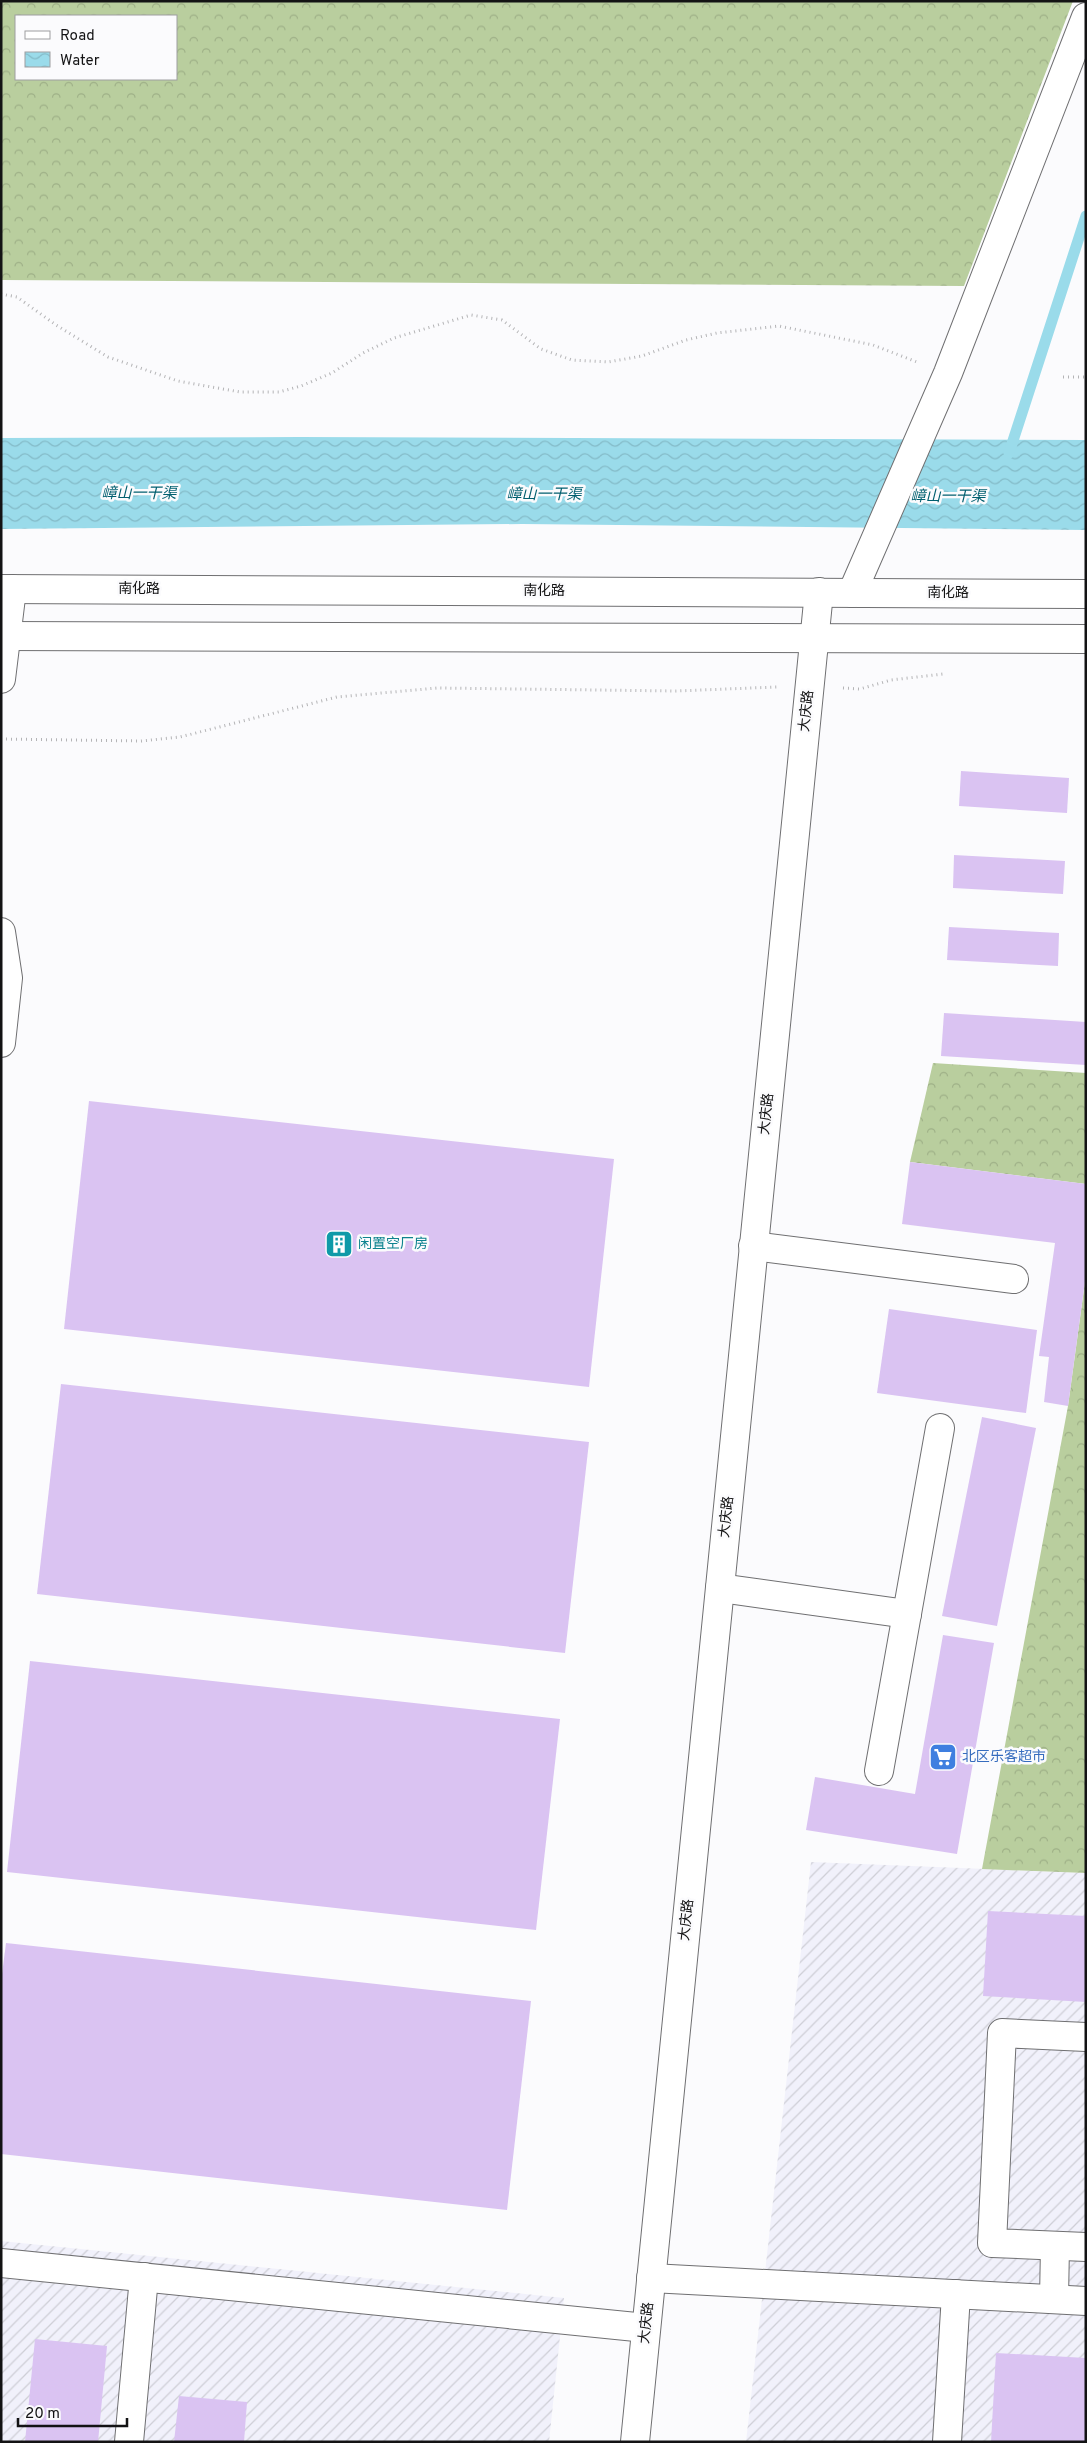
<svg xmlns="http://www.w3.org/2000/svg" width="1087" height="2443" font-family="Overpass,'Noto Sans SC',sans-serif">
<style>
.industrial{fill:url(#industrial-furrows)}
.forest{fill:url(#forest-crowns);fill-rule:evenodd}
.water{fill:url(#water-waves)}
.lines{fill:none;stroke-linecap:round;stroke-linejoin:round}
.stream{stroke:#9adbea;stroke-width:11}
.building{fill:#dac3f2}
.minor-casing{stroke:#6f6f71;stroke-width:30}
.major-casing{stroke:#6f6f71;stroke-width:30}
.path{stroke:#b4b4b6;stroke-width:3;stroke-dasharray:1 4;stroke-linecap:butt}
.minor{stroke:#fff;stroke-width:28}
.major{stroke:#fff;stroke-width:28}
.labels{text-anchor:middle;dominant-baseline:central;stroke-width:5;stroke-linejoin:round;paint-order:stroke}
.street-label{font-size:14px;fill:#131314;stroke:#fbfbfd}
.culture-label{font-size:14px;fill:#0d838f;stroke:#fbfbfd;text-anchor:start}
.shop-label{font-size:14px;fill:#366cbe;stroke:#fbfbfd;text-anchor:start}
.water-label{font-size:15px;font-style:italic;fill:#005f6f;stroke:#fbfbfd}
</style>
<defs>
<pattern id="industrial-furrows" width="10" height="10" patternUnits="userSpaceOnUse" patternTransform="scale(1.25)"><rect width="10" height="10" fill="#f1f1fb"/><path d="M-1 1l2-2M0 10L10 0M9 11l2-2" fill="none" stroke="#ceced6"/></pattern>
<pattern id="forest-crowns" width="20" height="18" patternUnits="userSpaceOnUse" patternTransform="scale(1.25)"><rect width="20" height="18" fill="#b9ce9e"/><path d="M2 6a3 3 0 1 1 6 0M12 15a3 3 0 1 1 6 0" fill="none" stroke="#9eb087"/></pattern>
<pattern id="water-waves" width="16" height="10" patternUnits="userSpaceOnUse" patternTransform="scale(1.25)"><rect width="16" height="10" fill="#9adbea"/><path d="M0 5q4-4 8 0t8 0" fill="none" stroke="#84bbc8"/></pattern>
</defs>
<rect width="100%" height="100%" fill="#fbfbfd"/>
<g class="industrial">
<path d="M811,1862L1086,1873V2442H746Z"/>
<path d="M1,2241L564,2298L549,2442H1Z"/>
</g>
<g class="forest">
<path d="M1,1H1073L964,286L1,280ZM16,16H176V79H16Z"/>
<path d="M933,1063L1086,1073V1184L910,1162Z"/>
<path d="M1086,1274V1873L982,1869L1068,1406Z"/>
</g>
<path class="water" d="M299,437L1086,440V530L522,524L1,529V438Z"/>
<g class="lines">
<path class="stream" d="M1009,453L1086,216"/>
</g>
<g class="building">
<path d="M961,771L1069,778L1067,813L959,806Z"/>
<path d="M954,855L1065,861L1063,894L953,888Z"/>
<path d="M949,927L1059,933L1058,966L947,960Z"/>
<path d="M944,1013L1086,1022V1065L941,1056Z"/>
<path d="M89,1101L614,1159L589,1387L64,1329Z"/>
<path d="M910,1162L1086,1184V1274L1068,1406L1044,1402L1049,1357L1039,1356L1055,1243L902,1224Z"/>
<path d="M889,1309L1037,1330L1026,1413L877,1393Z"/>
<path d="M61,1384L589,1442L565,1653L37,1594Z"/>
<path d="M982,1417L1036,1428L997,1626L942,1616Z"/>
<path d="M943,1635L994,1643L957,1854L806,1830L815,1777L915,1794Z"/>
<path d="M30,1661L560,1719L536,1930L7,1872Z"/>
<path d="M988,1911L1086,1916V2002L983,1996Z"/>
<path d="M6,1943L531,2001L507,2210L1,2154V1982Z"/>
<path d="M35,2339L107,2346L98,2442H25Z"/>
<path d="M996,2353L1086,2358V2442H991Z"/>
<path d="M179,2396L247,2402L244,2442H174Z"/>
</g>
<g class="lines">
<g class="minor-casing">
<g id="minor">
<path d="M852,593L948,373L1086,17"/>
<path d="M1,679L12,589"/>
<path d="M1,932L8,978L1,1043"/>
<path d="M753,1246L1014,1279"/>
<path d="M720,1588L907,1614"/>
<path d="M879,1771L940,1428"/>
<path d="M1086,2037L1002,2033L992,2243L1086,2247"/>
<path d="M1,2263L646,2328"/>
<path d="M651,2278L1086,2301"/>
<path d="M1054,2299L1055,2246"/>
<path d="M129,2442L144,2277"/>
<path d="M635,2442L819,592"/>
<path d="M947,2442L956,2294"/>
</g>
</g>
<g class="major-casing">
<g id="major">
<path d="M1,589L1086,594"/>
<path d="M1,636L1086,639"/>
</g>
</g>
<g class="path">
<path d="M1,294L17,297L56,325L108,357L178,381L240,392H279L301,386L332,373L363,353L394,338L471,315L502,320L541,349L572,360L608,362L642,356L686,340L717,333L779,326L873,345L917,362"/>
<path d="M1063,377H1086"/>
<path d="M843,688L860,689L891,680L943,674"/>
<path d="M1,739L141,741L180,737L337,697L437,688L676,691L777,687"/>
</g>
<use href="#minor" class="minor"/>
<use href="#major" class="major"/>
</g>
<defs>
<g id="building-square" transform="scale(1.4375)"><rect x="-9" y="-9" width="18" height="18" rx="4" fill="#0f9aa8" stroke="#fbfbfd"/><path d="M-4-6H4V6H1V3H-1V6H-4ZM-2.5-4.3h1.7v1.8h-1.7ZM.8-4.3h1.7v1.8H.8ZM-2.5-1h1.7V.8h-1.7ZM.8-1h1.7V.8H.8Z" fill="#fff"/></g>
<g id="supermarket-square" transform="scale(1.4375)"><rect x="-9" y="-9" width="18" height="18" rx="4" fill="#3f7fe0" stroke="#fbfbfd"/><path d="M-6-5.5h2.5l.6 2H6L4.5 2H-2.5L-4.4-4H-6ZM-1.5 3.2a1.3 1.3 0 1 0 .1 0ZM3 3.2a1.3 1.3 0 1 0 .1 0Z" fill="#fff"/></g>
</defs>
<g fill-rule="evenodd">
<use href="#building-square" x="339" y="1244"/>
<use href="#supermarket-square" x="943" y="1757"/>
</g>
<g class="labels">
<g class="street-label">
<text x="139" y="589">南化路</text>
<text x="544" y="591">南化路</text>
<text x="948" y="593">南化路</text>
<text transform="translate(807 711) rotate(-84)">大庆路</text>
<text transform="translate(767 1114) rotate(-84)">大庆路</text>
<text transform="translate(727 1517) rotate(-84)">大庆路</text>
<text transform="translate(687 1920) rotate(-84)">大庆路</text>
<text transform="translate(647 2323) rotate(-84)">大庆路</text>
</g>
<g class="culture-label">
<text x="358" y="1244">闲置空厂房</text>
</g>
<g class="shop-label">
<text x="962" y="1757">北区乐客超市</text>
</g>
<g class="water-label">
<text x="139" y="494">嶂山一干渠</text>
<text x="544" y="495">嶂山一干渠</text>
<text x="948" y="497">嶂山一干渠</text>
</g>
</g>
<rect width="1087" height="2443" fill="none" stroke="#131314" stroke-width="5"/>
<rect x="15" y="15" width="162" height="65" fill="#fbfbfd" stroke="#9e9ea0"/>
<rect x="25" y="31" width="25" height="8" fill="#ffffff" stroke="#9e9ea0"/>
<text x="60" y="40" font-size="15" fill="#131314">Road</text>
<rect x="25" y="52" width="25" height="15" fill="url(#water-waves)" stroke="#9e9ea0"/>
<text x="60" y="65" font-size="15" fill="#131314">Water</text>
<path d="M18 2418v8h109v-8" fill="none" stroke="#131314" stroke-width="2.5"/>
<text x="25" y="2418" font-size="15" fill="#131314" stroke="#fbfbfd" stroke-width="4" paint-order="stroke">20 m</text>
</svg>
